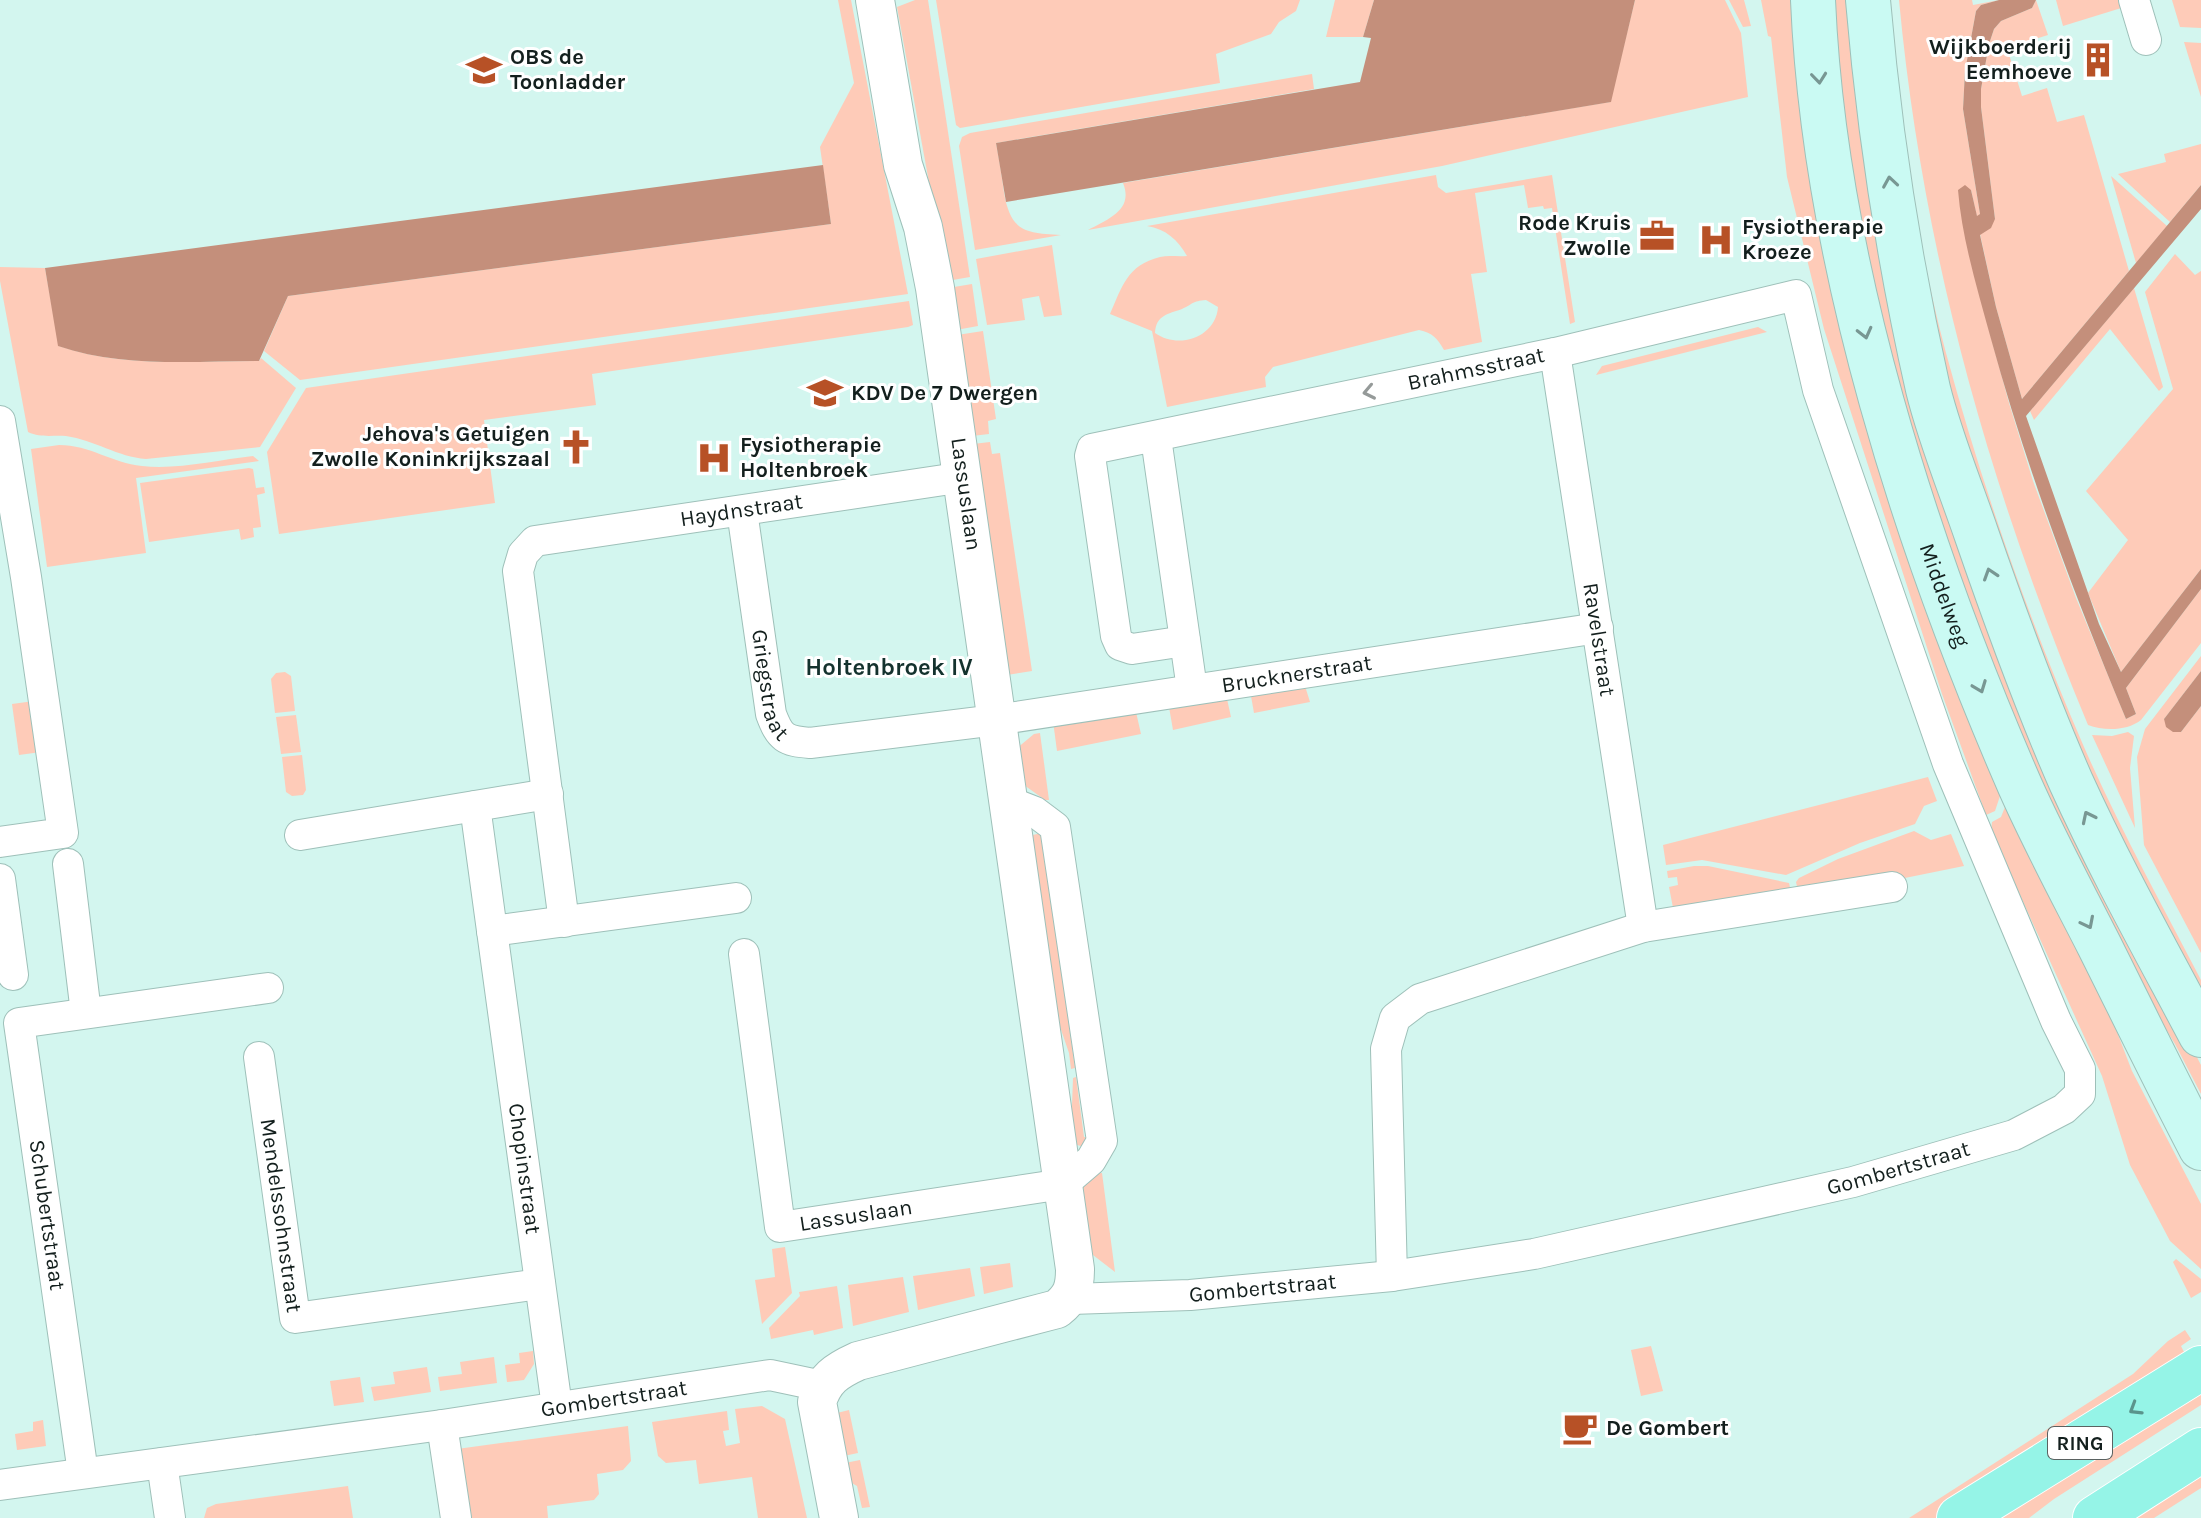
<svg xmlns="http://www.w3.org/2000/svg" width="2201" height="1518" font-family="Karla,sans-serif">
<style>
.green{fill:#fecbb8;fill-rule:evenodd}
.water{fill:#c48f7b}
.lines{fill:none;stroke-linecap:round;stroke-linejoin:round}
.minor-casing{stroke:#9ec0b9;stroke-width:32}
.tertiary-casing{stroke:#9ec0b9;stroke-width:40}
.secondary-casing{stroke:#9ec0b9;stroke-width:46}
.primary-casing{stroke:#fff;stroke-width:46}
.minor{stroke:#fff;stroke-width:30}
.tertiary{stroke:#fff;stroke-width:38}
.secondary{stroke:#cafaf3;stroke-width:44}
.primary{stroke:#95f4e7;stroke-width:44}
.oneway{stroke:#789793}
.oneway2{stroke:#959a99}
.oneway3{stroke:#5a948c}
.labels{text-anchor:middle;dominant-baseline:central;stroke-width:6;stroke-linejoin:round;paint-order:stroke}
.shield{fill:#fff;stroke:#5a6261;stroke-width:2}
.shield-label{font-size:20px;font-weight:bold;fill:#131f1d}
.poi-label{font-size:22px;font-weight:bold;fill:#131f1d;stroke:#fff;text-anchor:start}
.street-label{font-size:22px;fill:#131f1d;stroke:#fff}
.neighbourhood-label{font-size:24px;font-weight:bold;fill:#14322e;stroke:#fff}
</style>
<rect width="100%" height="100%" fill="#d3f6ef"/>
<g class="green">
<path d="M838,0H851L908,294L300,380L264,351L288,296L831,224L820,147L854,83Z"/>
<path d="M915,0H928L970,277L947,281L897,7Z"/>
<path d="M936,0H1300L1296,11L1279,22L1271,34L1216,54L1220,83L960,128L956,125Z"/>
<path d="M1335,0H1374L1363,37H1326Z"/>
<path d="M1635,0H1725L1741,33L1748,97L1442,166L1088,230C1108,219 1134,210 1123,183L1610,102Z"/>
<path d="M1729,0H1744L1751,26L1743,27Z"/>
<path d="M1761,0H1798L1993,759L1989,769L2000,796L1995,811L1986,815L1942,694L1824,329L1787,177L1771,37L1768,36Z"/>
<path d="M1826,0H1846L1879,186L2106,884L2201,1065V1094L2175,1044L2110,937L1997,694L1874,314Z"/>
<path d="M1899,0H1972L1973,5L1999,0L1981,5L1976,11L1965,71L1963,109L1980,214L1977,217L1971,190L1962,217L1979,293L2009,403L2033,481L2076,598L2126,719L2136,714L2126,688L2201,589V643L2141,720C2127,731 2104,731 2088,725C1990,490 1923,255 1899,0Z"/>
<path d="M2036,0L2048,35L2007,48L2022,96L2047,88L2057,122L2084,115L2129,271L2022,399L1996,307L1980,234L1995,219L1981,107V89L1989,44L1994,29L2001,21L2032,8Z"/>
<path d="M2056,0H2129L2131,5L2063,26Z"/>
<path d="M2172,0H2201V28L2180,27Z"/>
<path d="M2184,42L2201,43V97Z"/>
<path d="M1312,74L1314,89L996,143C999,160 1002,176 1004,193C1011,231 1024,233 1061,235L975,250L959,146L962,137L970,133Z"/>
<path d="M2201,144V185L2170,222L2118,174L2166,162L2164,154Z"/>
<path d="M1436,175L1438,187L1446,193L1552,175L1575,322L1570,324L1552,208L1544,209L1543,206L1528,208L1524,185L1475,193L1487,272L1471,274L1482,342L1444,350C1437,338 1433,333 1419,330L1273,367L1265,377L1266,387L1167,407L1152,331L1110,314C1122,287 1127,265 1160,257C1169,255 1178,257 1187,256C1178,240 1166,229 1147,226ZM1206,300L1218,307C1216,337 1179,350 1155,333C1156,315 1168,314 1182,309C1193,304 1192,301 1206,300Z"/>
<path d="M1907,175C1919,234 1930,294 1946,353C1982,486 2029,620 2084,747C2119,827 2161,903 2201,980V1006L2071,746L1928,331Z"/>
<path d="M2111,176L2167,226L2136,263Z"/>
<path d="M1052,245L1062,315L1044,317L1039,296L1022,299L1025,320L987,325L976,259Z"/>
<path d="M2175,254L2195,275L2201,271V569L2121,672L2088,593L2128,540L2086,491L2173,389L2145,292Z"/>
<path d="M0,267L45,268L59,346C122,368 192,361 259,361L261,358L296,388L260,447L146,459C118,457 94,440 66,436C52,435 41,438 28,432L0,281Z"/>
<path d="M972,284L978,326L956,330L948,288Z"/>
<path d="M2134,288L2163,387L2159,391L2110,329L2034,420L2030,411Z"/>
<path d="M909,301L913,325L908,327L592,374L596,405L484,420L495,503L279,534L267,452L306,388Z"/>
<path d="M1758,327L1767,332L1596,375L1602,366Z"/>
<path d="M983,331L996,419L988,421L989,434L972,436L957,335Z"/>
<path d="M990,442L992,454L1000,453L1032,671L1007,675L973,444Z"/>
<path d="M59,445C90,445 112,463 142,466C177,470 217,460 253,456L259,461L136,478L146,553L47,567L31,449Z"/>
<path d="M249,468L253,469L256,488L264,487L265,493L257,495L261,527L253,528L254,537L241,540L239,529L149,542L140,483Z"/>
<path d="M2201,656V671L2164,719L2181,732L2201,706V953L2144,845L2137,757L2145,729Z"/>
<path d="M285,672L291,676L295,711L275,713L271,679L276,673Z"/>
<path d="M1305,686L1310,702L1254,713L1251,696Z"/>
<path d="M1227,699L1231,717L1173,730L1169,707Z"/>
<path d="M34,701L41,752L19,755L12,704Z"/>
<path d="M1136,712L1141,734L1057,751L1053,721Z"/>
<path d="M296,715L301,752L281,754L276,717Z"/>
<path d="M2128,732L2134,736L2130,768L2135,828L2092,735L2112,736Z"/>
<path d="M1040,733L1049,800H1045L1024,785L1016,749L1034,734Z"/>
<path d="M302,755L306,790L303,795L292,796L286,792L282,757Z"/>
<path d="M1928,777L1937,801L1924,806L1915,824L1860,843L1786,875L1702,860L1666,865L1663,845Z"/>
<path d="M2007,802L2087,954L2132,1071L2201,1204V1269L2170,1241L2130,1165L2102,1076L1991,831L1992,822L2001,817Z"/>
<path d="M1914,831L1931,840L1951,834L1964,866L1895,880L1798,891L1796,882L1799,878L1838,859Z"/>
<path d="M1042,833L1075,1068L1071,1069L1069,1053L1053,1006L1028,836Z"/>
<path d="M1694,866H1708L1789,883L1791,892L1674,913L1669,887L1678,885L1677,877L1668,878L1667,871Z"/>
<path d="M1076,1077L1084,1137H1091L1084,1147L1074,1144L1071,1133L1073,1078Z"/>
<path d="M1102,1173L1115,1272L1093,1255L1087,1256L1080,1188L1091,1174Z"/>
<path d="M785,1247L792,1293L762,1324L755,1280L775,1277L772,1249Z"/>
<path d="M2176,1259L2201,1279V1292L2191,1298L2173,1262Z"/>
<path d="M1010,1263L1013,1287L984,1294L980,1267Z"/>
<path d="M970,1268L975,1296L918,1310L913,1276Z"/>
<path d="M903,1277L909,1312L853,1326L848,1285Z"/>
<path d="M837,1286L843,1328L814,1335L813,1330L771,1339L769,1328L800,1296L799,1292Z"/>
<path d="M2185,1330L2191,1339L2181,1346L2185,1354L1942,1518H1909L2133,1374L2168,1341Z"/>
<path d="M1651,1346L1663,1391L1641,1396L1631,1350Z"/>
<path d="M533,1351L534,1364L524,1380L507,1382L505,1365L520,1363L519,1353Z"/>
<path d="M494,1357L497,1383L440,1391L438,1377L462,1374L460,1362Z"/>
<path d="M427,1367L431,1392L374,1401L371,1387L395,1384L393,1372Z"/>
<path d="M360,1377L364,1402L334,1406L330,1381Z"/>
<path d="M2201,1385V1405L2054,1499L2029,1518H1996Z"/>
<path d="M762,1406L785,1419L807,1518H758L752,1477L699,1484L696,1460L666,1463L658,1456L652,1422L727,1411L729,1430L723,1431L726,1446L740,1443L735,1409Z"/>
<path d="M849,1410L858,1453L839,1457L829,1415Z"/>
<path d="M43,1420L46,1446L17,1450L15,1434L33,1431V1422Z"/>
<path d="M628,1426L631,1461L623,1470L597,1474L599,1494L594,1500L547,1506L548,1518H467L457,1449Z"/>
<path d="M860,1460L870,1507L862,1508L857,1486L843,1478L840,1464Z"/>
<path d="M2201,1477V1488L2154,1518H2135Z"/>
<path d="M348,1486L353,1518H204L207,1508L216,1504Z"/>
</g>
<g class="water">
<path d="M1374,0H1635L1611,102L1006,202L996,143L1360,82L1371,38L1363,37Z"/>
<path d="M1999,0H2036L2032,8L2001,21L1994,29L1989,44L1981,89V107L1995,219L1991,228L1980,235L1996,307L2022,399L2201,185V209L2026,416L2099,624L2121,672L2201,569V589L2126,688L2136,714L2126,719C2074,594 2027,470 1991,339C1978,291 1962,240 1958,190L1965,185L1971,190L1977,216L1980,214L1963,109L1965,71L1976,11L1981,5Z"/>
<path d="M823,165L831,224L288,296L259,361C193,361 122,368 58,346L45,268Z"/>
<path d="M2201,671V706L2181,732H2173L2166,727L2164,719Z"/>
</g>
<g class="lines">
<g class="minor-casing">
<g id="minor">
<path d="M2134,0L2146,40"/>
<path id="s1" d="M1555,353L1643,927"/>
<path d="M0,421L26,577L63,833L0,842"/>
<path d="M1156,438L1192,689"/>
<path id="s2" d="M742,511L771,714C780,738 785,741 810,743L996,720L1598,628"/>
<path id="s3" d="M475,806L557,1407"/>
<path d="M300,835L548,794"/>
<path d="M68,864L86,1013"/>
<path d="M0,879L13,975"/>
<path id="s4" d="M564,922L518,571L523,554L535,541L964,477"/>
<path d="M492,931L736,898"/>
<path id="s5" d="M744,954L780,1227L1063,1184L1091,1160L1102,1141L1055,827L1035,812L1007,801"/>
<path id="s6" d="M259,1057L295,1318L540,1284"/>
<path d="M1392,1276L1386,1049L1395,1018L1420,999L1643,927L1892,887"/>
<path id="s7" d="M1071,1299L1190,1295L1392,1276L1534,1254L1853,1182L2014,1135L2064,1109L2080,1094V1069L2056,1021L1948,764L1818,390L1796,295L1555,353L1092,449L1090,456L1116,636L1120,645L1132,649L1185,641"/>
<path d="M442,1425L456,1518"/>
<path d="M162,1463L170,1518"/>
<path d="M83,1473L19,1023L268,988"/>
<path id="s8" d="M0,1485L442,1425L770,1375L822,1386"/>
</g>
</g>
<g class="tertiary-casing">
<path id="tertiary" d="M839,1518L817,1402C824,1379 836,1371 858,1361L1057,1309C1072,1297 1075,1288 1075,1269L935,288L923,227L903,165L875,0"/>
</g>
<g class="secondary-casing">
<g id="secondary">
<path id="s9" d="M1813,0C1824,262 1916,547 2020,786C2044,840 2072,892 2099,945C2133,1013 2166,1081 2201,1148"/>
<path d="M1868,0C1879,131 1899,261 1928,389C1940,438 1960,486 1976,533C2005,617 2035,700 2071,782C2110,868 2157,952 2201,1035"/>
</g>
</g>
<g class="primary-casing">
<g id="primary">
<path d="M1959,1518L2201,1368"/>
<path d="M2095,1518L2201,1450"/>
</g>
</g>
<use href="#minor" class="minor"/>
<use href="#tertiary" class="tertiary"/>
<use href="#secondary" class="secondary"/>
<use href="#primary" class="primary"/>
</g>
<defs><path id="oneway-chevron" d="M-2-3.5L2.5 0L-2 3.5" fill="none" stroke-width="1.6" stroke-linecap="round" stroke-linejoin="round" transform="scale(2)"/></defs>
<g class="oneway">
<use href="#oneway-chevron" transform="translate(1819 78) rotate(84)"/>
<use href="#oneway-chevron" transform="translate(1890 182) rotate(-99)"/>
<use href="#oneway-chevron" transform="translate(1865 333) rotate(76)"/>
<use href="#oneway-chevron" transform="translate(1990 574) rotate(-108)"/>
<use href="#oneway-chevron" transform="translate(1980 687) rotate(69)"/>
<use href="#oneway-chevron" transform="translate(2088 817) rotate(-116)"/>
<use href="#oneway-chevron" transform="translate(2088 923) rotate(63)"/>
</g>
<use class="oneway2" href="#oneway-chevron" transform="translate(1369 392) rotate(168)"/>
<use class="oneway3" href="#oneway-chevron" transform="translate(2135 1409) rotate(148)"/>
<defs>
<g id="building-bare" transform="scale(2.76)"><path d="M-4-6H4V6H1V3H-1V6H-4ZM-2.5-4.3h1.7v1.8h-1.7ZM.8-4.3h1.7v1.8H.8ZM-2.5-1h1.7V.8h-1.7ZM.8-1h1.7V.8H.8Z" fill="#b75126" stroke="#fff" stroke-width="2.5" paint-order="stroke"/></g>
<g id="school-bare" transform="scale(2.76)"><path d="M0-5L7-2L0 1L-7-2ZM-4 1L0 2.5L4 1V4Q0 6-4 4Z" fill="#b75126" stroke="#fff" stroke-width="2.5" paint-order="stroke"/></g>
<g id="office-bare" transform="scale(2.76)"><path d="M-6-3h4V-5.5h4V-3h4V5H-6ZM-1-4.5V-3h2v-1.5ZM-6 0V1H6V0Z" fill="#b75126" stroke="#fff" stroke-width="2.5" paint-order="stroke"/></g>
<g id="hospital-bare" transform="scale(2.76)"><path d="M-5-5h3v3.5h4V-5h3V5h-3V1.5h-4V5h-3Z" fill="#b75126" stroke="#fff" stroke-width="2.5" paint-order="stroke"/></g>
<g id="church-bare" transform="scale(2.76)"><path d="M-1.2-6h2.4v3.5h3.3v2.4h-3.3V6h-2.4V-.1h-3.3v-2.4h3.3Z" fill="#b75126" stroke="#fff" stroke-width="2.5" paint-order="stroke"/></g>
<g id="cafe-bare" transform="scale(2.76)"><path d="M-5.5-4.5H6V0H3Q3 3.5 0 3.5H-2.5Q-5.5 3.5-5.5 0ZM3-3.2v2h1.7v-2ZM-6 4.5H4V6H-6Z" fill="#b75126" stroke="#fff" stroke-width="2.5" paint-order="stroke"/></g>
</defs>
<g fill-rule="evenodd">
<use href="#building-bare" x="2098" y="60"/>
<use href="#school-bare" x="484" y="70"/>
<use href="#office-bare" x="1657" y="236"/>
<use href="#hospital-bare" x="1716" y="240"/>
<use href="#school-bare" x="825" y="393"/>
<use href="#church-bare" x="576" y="447"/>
<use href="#hospital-bare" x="714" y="458"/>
<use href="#cafe-bare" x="1580" y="1428"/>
</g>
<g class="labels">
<rect class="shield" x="2048" y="1427" width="64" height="32" rx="6"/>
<g class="shield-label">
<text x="2080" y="1443">RING</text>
</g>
<g class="poi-label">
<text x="2072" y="47" text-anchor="end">Wijkboerderij<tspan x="2072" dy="25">Eemhoeve</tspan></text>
<text x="510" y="57">OBS de<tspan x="510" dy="25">Toonladder</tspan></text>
<text x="1631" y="223" text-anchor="end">Rode Kruis<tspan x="1631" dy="25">Zwolle</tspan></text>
<text x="1742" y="227">Fysiotherapie<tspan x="1742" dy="25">Kroeze</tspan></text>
<text x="851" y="393">KDV De 7 Dwergen</text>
<text x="550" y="434" text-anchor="end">Jehova's Getuigen<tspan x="550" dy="25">Zwolle Koninkrijkszaal</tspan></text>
<text x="740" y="445">Fysiotherapie<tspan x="740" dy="25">Holtenbroek</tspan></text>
<text x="1606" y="1428">De Gombert</text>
</g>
<g class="street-label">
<text transform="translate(1476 369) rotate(-12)">Brahmsstraat</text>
<text transform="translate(966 494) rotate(82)">Lassuslaan</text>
<text stroke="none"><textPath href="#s4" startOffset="598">Haydnstraat</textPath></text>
<text stroke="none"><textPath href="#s9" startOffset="612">Middelweg</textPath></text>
<text stroke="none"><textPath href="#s1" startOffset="290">Ravelstraat</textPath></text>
<text stroke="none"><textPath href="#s2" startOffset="750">Brucknerstraat</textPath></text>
<text stroke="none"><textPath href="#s2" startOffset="176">Griegstraat</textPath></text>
<text stroke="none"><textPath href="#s7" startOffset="840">Gombertstraat</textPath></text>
<text stroke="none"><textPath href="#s3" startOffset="366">Chopinstraat</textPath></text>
<text stroke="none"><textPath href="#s6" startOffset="160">Mendelssohnstraat</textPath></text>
<text transform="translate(47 1215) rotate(82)">Schubertstraat</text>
<text stroke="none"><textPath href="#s5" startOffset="352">Lassuslaan</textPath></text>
<text stroke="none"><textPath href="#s7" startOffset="192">Gombertstraat</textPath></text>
<text stroke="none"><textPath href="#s8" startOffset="620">Gombertstraat</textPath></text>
</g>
<g class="neighbourhood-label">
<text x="889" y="667">Holtenbroek IV</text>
</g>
</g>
</svg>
